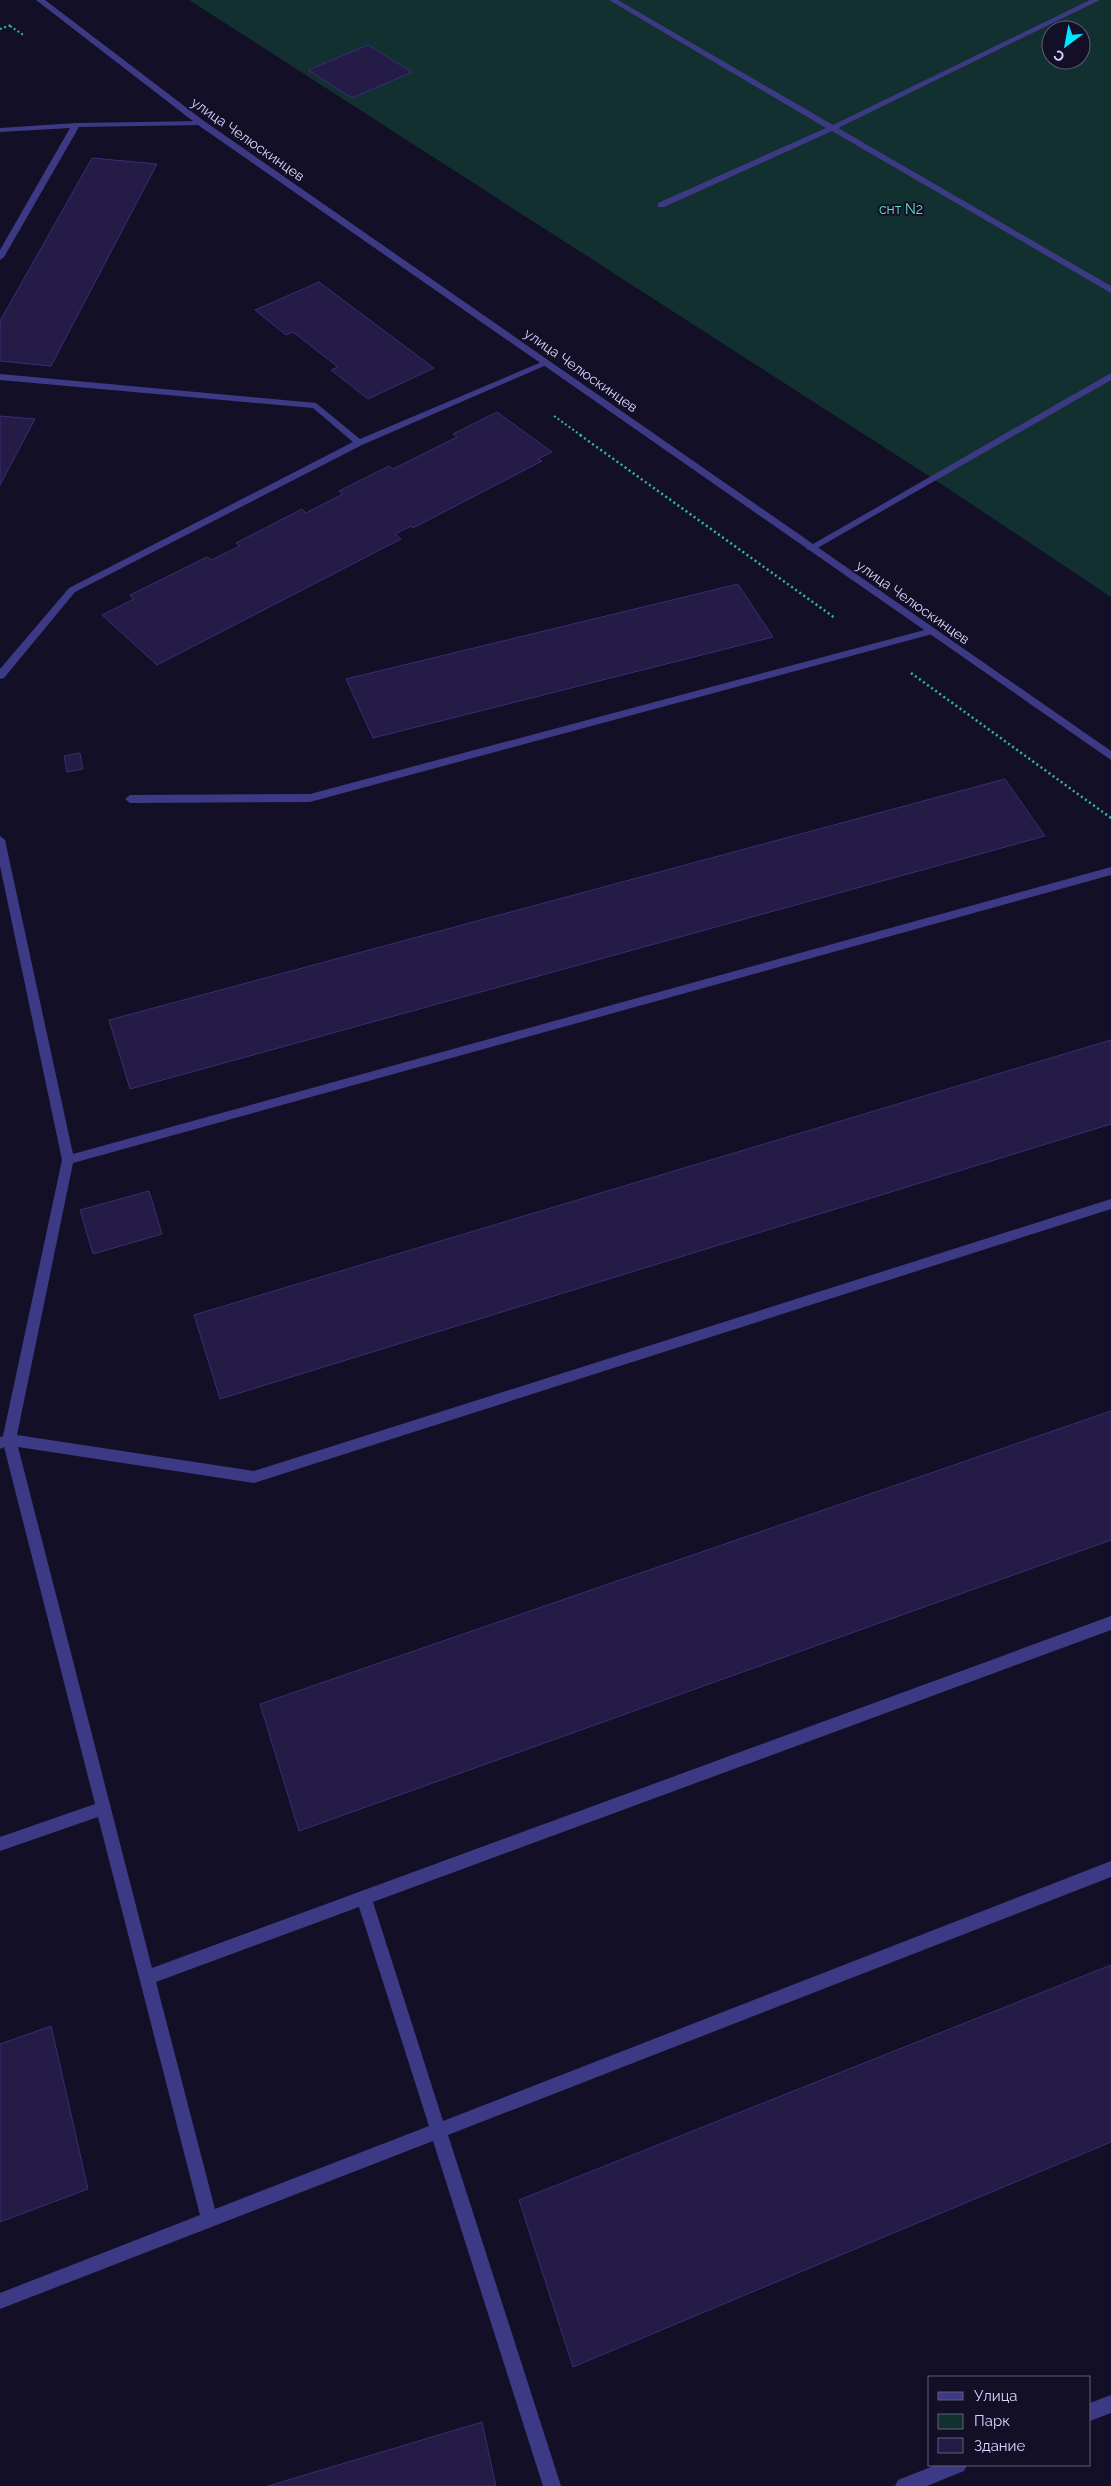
<svg xmlns="http://www.w3.org/2000/svg" width="1111" height="2486" font-family="Raleway,sans-serif">
<style>
.green{fill:#12302f;fill-rule:evenodd}
.building{fill:#241b47;stroke:#3b2d73}
.lines{fill:none;stroke-linecap:round;stroke-linejoin:round}
.path-far1{stroke:#2fb8b0;stroke-width:2;stroke-dasharray:2 2.5;stroke-linecap:butt}
.path{stroke:#2fb8b0;stroke-width:2.5;stroke-dasharray:2 3;stroke-linecap:butt}
.service{fill:#3d3a85;fill-rule:evenodd}
.tertiary{fill:#3d3a85;fill-rule:evenodd}
.labels{text-anchor:middle;dominant-baseline:central;stroke-width:4;stroke-linejoin:round;paint-order:stroke}
.far-street-label{font-size:14px;fill:#d9d4ff;stroke:#130f26}
.far-park-label{font-size:14px;fill:#5fe0c0;stroke:#130f26}
</style>
<rect width="100%" height="100%" fill="#130f26"/>
<path class="green" d="M189,0H1111V597L932,478ZM1051,30H1081V60H1051Z"/>
<g class="building">
<path d="M368,45L412,72L352,98L308,70Z"/>
<path d="M92,158L157,164L51,366L0,361V321Z"/>
<path d="M319,282L434,368L368,399L331,370L338,367L293,332L286,335L255,310Z"/>
<path d="M497,412L552,452L538,459L542,461L413,528L411,526L395,534L401,539L157,665L102,615L134,599L130,595L207,557L211,560L240,546L236,543L302,509L306,513L343,494L339,491L389,466L393,469L457,437L453,434Z"/>
<path d="M0,416L35,419L0,485Z"/>
<path d="M738,584L773,637L373,738L346,679Z"/>
<path d="M80,753L83,769L67,772L64,756Z"/>
<path d="M1005,779L1045,836L130,1089L109,1020Z"/>
<path d="M1111,1040V1124L220,1399L194,1315Z"/>
<path d="M149,1191L162,1234L93,1254L80,1210Z"/>
<path d="M1111,1411V1540L299,1831L260,1704Z"/>
<path d="M1111,1965V2142L573,2367L519,2200Z"/>
<path d="M51,2026L88,2189L0,2222V2044Z"/>
<path d="M482,2422L496,2486H268Z"/>
</g>
<g class="lines">
<g class="path-far1">
<path d="M10,26L25,36"/>
<path d="M0,29L11,25"/>
<path d="M554,416L582,436"/>
</g>
<g class="path">
<path d="M580,435L835,618"/>
<path d="M911,673L1111,818"/>
</g>
<g class="service">
<path d="M609,0H618L833,125L1090,0H1100L838,128L1111,286V293L832,131L664,207H658V203L826,128Z"/>
<path d="M201,121H204V125L79,127L4,257L0,260V250L70,128L0,132V128L76,123Z"/>
<path d="M544,361L551,363L362,445L75,592L4,678L0,679V669L69,588L353,442L313,408L0,380V374L316,403L360,439Z"/>
<path d="M1111,373V380L814,550H808L806,548Z"/>
<path d="M932,628L937,631L936,633L310,802L130,803L125,799L130,795L310,794Z"/>
<path d="M0,836L5,840L73,1154L1111,867V875L73,1163L17,1435L254,1471L1111,1199V1209L254,1483L18,1447L152,1968L1111,1616V1630L373,1902L443,2121L1111,1861V1877L448,2135L561,2486H543L433,2141L0,2309V2293L200,2215L98,1817L0,1851V1837L95,1804L4,1447L0,1449V1437L3,1436L62,1160L0,866ZM359,1907L429,2126L215,2209L156,1982Z"/>
<path d="M1111,2395V2413L1090,2421V2403Z"/>
<path d="M936,2465H967L964,2471L927,2486H895L898,2480Z"/>
</g>
<path class="tertiary" d="M36,0H45L204,121L1111,751V760L198,125Z"/>
</g>
<g class="labels">
<g class="far-street-label">
<text transform="translate(248 139) rotate(35)">улица Челюскинцев</text>
<text transform="translate(581 370) rotate(35)">улица Челюскинцев</text>
<text transform="translate(913 602) rotate(35)">улица Челюскинцев</text>
</g>
<g class="far-park-label">
<text x="901" y="209">снт N2</text>
</g>
</g>
<rect x="928" y="2376" width="162" height="90" fill="#130f26" stroke="#625e7d"/>
<rect x="938" y="2392" width="25" height="8" fill="#3d3a85" stroke="#625e7d"/>
<text x="974" y="2401" font-size="15" fill="#d9d4ff">Улица</text>
<rect x="938" y="2414" width="25" height="15" fill="#12302f" stroke="#625e7d"/>
<text x="974" y="2426" font-size="15" fill="#d9d4ff">Парк</text>
<rect x="938" y="2438" width="25" height="15" fill="#241b47" stroke="#625e7d"/>
<text x="974" y="2451" font-size="15" fill="#d9d4ff">Здание</text>
<g transform="translate(1066 45) rotate(212)"><circle r="24" fill="#130f26" stroke="#625e7d"/>
<path d="M0-4L9 19L0 12L-9 19Z" fill="#00e5ff"/>
<text y="-8" font-size="14" font-weight="bold" text-anchor="middle" fill="#d9d4ff">С</text>
</g>
</svg>
